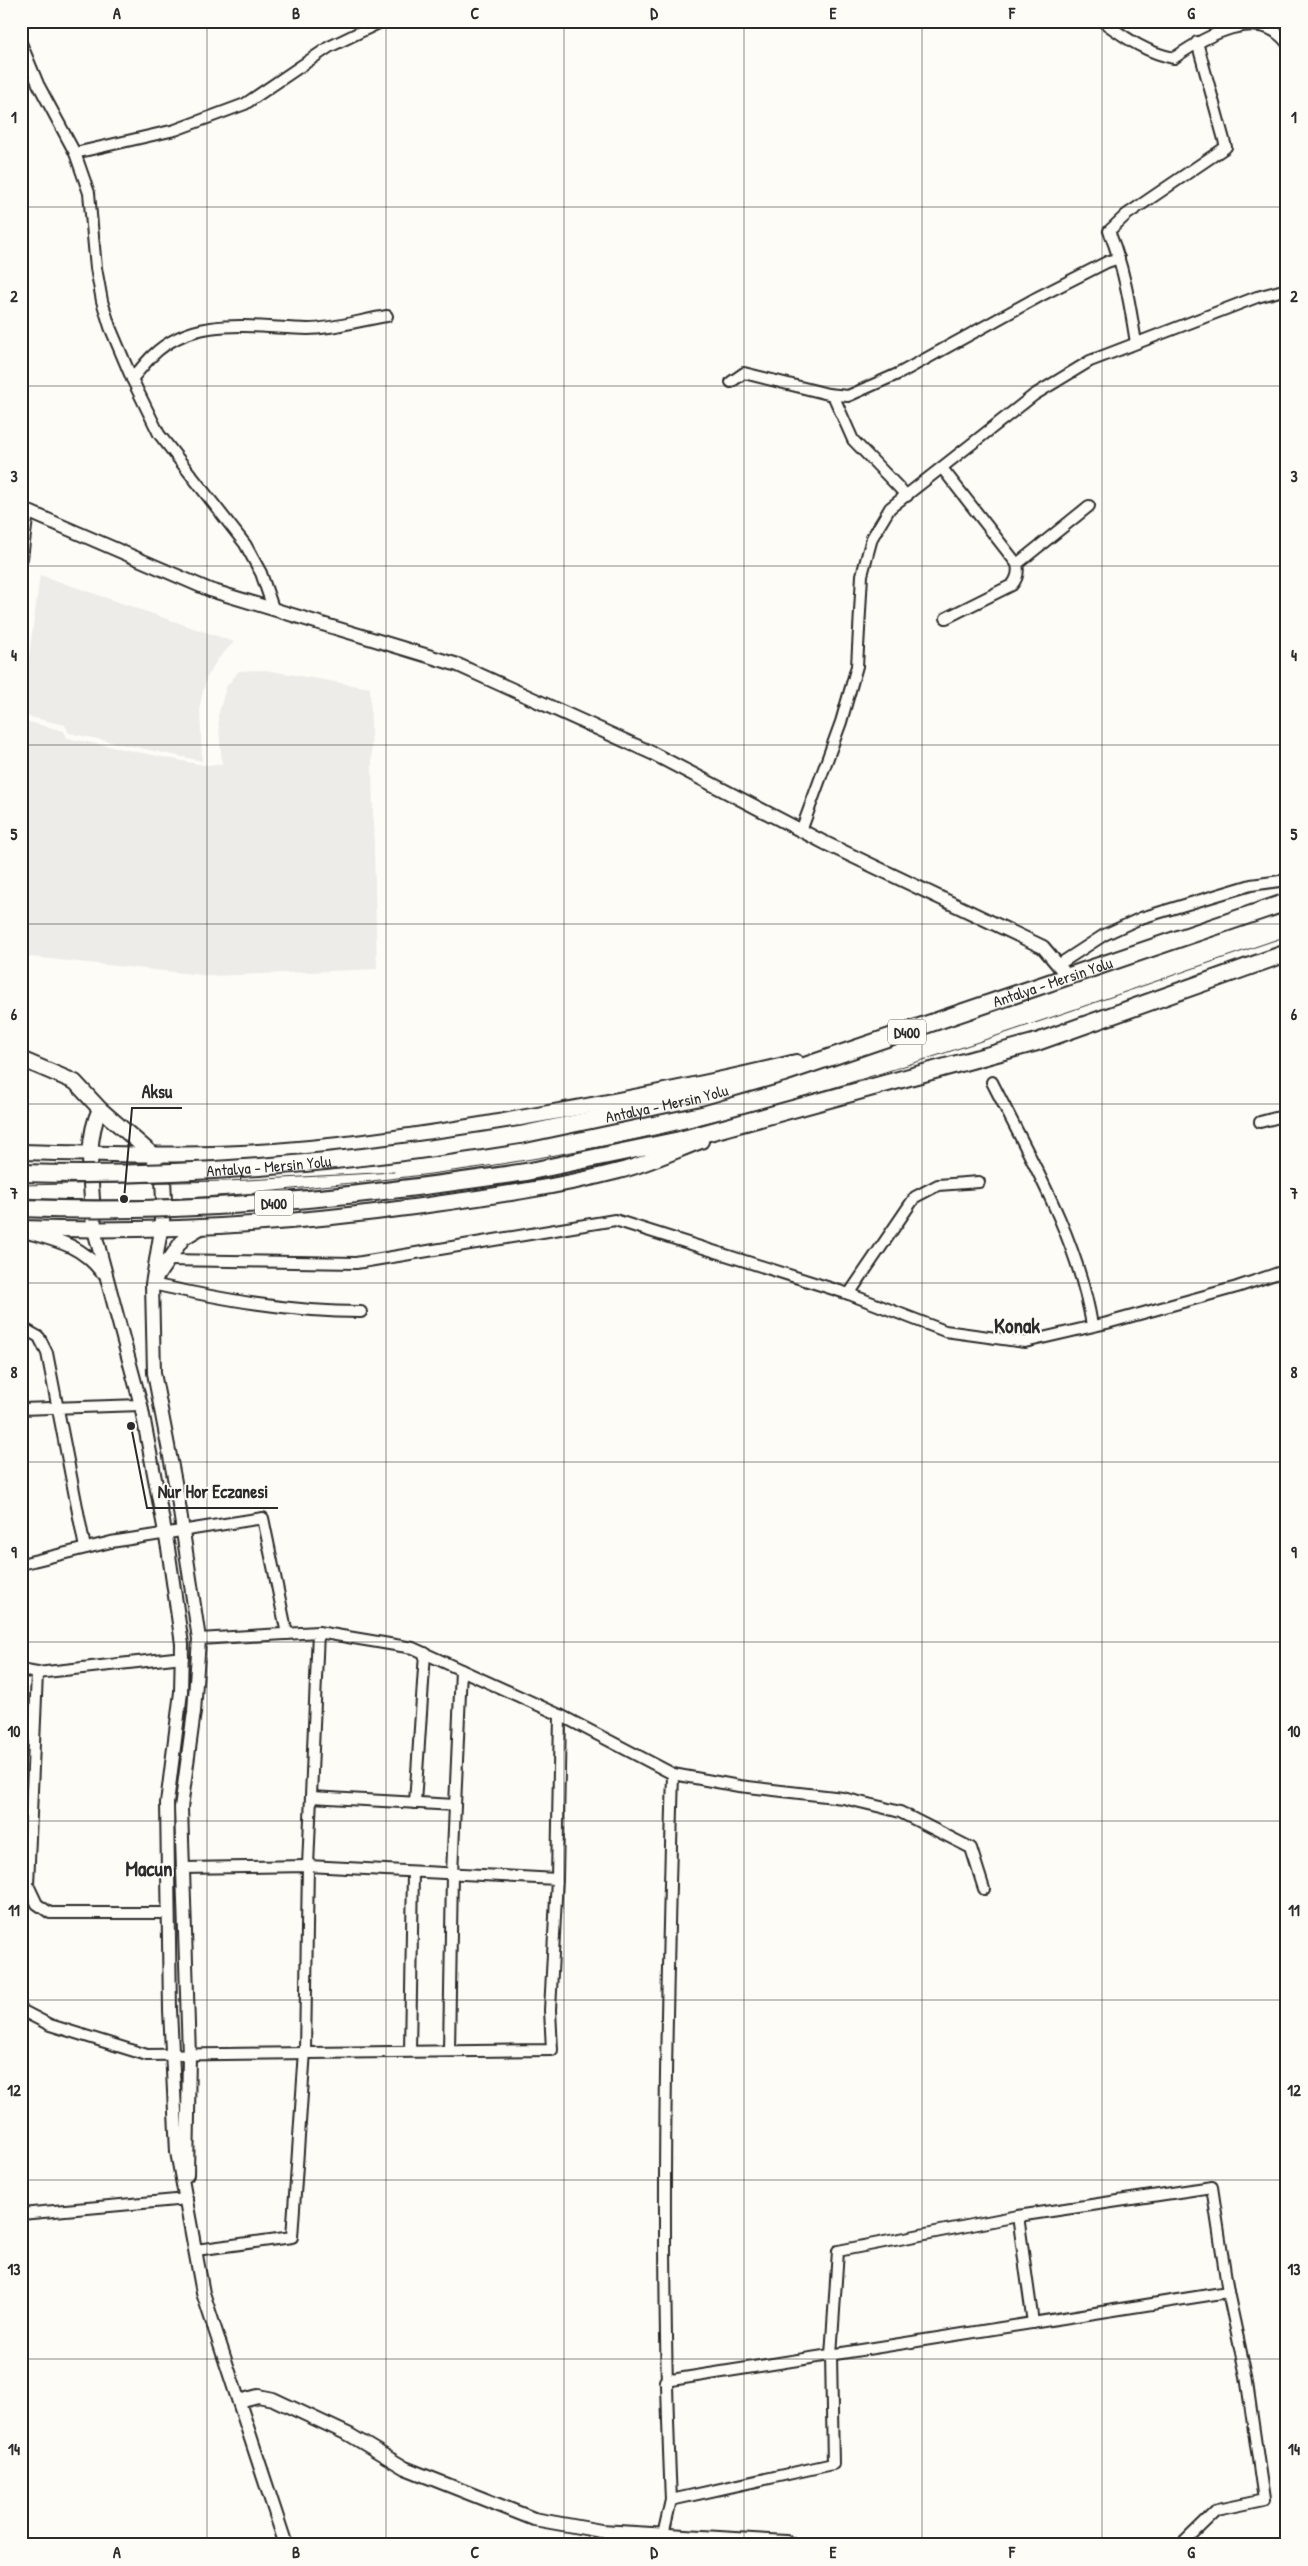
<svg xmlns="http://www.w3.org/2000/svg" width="1308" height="2566" font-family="'Patrick Hand',sans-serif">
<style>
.built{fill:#edece8}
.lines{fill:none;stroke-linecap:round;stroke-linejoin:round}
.minor-casing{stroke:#2b2b2b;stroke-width:14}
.tertiary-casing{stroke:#2b2b2b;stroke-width:16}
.secondary-casing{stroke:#2b2b2b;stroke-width:18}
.trunk-casing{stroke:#2b2b2b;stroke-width:20}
.minor{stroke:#fdfcf7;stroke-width:10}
.tertiary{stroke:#fdfcf7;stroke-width:12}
.secondary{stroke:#fdfcf7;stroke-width:14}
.trunk{stroke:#fdfcf7;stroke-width:16}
.tram{stroke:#2b2b2b;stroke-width:1}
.trunk-bridge-casing{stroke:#2b2b2b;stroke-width:20;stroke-linecap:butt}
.trunk-bridge{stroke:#fdfcf7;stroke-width:16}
.grid{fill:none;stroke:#2b2b2b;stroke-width:1;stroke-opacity:0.55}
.labels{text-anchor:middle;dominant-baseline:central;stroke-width:4;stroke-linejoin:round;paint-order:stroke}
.shield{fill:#fdfcf7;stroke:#6a6a68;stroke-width:1}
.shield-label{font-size:15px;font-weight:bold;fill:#2b2b2b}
.street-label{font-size:16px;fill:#2b2b2b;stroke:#fdfcf7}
.district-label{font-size:21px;font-weight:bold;fill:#2b2b2b;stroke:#fdfcf7}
.leader{fill:none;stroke:#2b2b2b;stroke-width:2}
.callout-dot{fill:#2b2b2b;stroke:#fdfcf7;stroke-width:2}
.callout-label{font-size:18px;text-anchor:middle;font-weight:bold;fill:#2b2b2b;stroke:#fdfcf7;stroke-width:4;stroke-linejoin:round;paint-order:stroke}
.neatline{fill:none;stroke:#2b2b2b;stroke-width:2}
.grid-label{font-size:16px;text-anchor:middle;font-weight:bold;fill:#2b2b2b}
</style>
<rect width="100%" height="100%" fill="#fdfcf7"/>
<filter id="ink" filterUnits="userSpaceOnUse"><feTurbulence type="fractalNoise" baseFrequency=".02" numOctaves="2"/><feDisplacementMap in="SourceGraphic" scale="10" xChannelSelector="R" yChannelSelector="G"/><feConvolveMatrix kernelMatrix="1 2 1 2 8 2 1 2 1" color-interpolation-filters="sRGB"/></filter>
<g filter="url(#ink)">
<g class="built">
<path d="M40,575L234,642L217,660L206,679L200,704L202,761L69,733L65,725L21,715Z"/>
<path d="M265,670L370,688L377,969L212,976L21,956V720L64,731L67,738L203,765H222L218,716L226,687L239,671Z"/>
</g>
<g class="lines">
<g class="minor-casing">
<g id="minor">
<path d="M1102,21C1126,38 1146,53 1174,58C1204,37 1259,5 1287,43"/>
<path d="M21,43L38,84L75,153L89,193L96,268L102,301L110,327L132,379L159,434L245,544L261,573L273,608"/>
<path d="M75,153L175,130L245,104L329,47L383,21"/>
<path d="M1136,343C1130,305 1124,267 1109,231L1126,215L1226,147L1197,42"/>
<path d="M132,379C139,371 145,363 152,356C195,314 254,328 308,329C334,329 361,320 387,316"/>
<path d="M731,382L744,373L828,394L848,396L900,373L1040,296L1107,262L1119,258"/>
<path d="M833,395L853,440L907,496"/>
<path d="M942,468L1017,564C1019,572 1017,579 1012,585L946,618"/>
<path d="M1017,564L1089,506"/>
<path d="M801,831L841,722L857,666L862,575L872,538L890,508L1034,395L1090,361L1257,297L1287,289"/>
<path d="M1058,965L1104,935L1141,918L1251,885L1287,880"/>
<path d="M992,1082C1031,1159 1078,1239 1092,1325"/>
<path d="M1260,1122L1287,1115"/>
<path d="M166,1260L356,1263L615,1220L849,1294L945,1331L1025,1342L1107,1323L1237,1287L1287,1270"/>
<path d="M152,1284C221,1299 290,1312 361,1312"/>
<path d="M849,1294L915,1197L938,1185L979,1182"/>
<path d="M21,1327L39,1337L47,1353L85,1548"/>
<path d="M21,1409L141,1405"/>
<path d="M21,1564L111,1542L263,1518L287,1634"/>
<path d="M199,1639L318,1632L413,1648L560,1715L673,1774C666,2017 660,2257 671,2500"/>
<path d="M21,1670L37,1673L183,1657"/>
<path d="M37,1673L28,1885L37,1904L50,1913H168"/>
<path d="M673,1774L739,1786L843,1798L881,1807L900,1812L971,1848L984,1889"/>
<path d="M311,1797L455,1805"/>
<path d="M415,1803L425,1653"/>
<path d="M557,1879L560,1715"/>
<path d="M21,2010L50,2025L147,2055L552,2050L550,2010L557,1879L308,1866L183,1868"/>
<path d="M449,2050L452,1874L461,1670"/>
<path d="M410,2051L413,1872"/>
<path d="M21,2214L187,2199"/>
<path d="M1018,2216L1033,2323"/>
<path d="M196,2250L292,2237L305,2051L308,1866L318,1632"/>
<path d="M665,2381L1228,2292"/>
<path d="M665,2545L663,2535L671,2500L833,2464L831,2355L838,2251L1018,2216L1212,2187L1228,2292L1246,2376L1264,2500L1217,2510L1181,2545"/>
</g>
</g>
<g class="tertiary-casing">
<g id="tertiary">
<path d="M21,558L27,511L210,590L458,665L652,753L825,843L1043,947L1069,978"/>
<path d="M94,1230L141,1405L168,1548L182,1644L181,1692L167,1803L170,2010L177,2152L203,2293L286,2545"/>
<path d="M161,1230L152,1284L154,1373L178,1498L199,1639L194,1712L181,1808L189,2055L187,2175"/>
<path d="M24,1231C55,1240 80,1244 101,1271"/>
<path d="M155,1280L183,1239L201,1228"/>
<path d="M239,2401L258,2396L273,2399L350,2435L405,2468L534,2519L601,2531L786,2542L792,2545"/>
</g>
</g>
<g class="secondary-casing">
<g id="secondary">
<path d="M21,1059L75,1082L100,1109L152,1154L163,1179L164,1201L161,1230"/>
<path d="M21,1152C95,1154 168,1156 241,1153C337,1148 432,1134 526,1117C617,1101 707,1084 796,1062"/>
<path d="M21,1228C158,1233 286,1225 421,1206C487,1197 554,1188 619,1171C647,1164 674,1151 701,1141"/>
<path d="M94,1230C93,1193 83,1144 100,1109"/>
</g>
</g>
<g class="trunk-casing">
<g id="trunk">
<path id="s1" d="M520,1135L700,1097L784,1073L1287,902"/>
<path d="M526,1172L680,1140L1037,1042L1287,953"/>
</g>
</g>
<use href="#minor" class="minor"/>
<use href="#tertiary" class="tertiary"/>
<use href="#secondary" class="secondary"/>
<use href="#trunk" class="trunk"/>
<g class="tram">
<path d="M21,1185L228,1181L394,1172"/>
<path d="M21,1198C90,1201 161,1201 230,1195C261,1193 291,1189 321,1186C462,1173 603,1151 740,1114C925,1065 1105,998 1287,936"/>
</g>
<g class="trunk-bridge-casing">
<g id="trunk-bridge">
<path id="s2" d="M21,1173C190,1178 354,1162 520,1135"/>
<path d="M21,1208C191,1215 358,1197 526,1172"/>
</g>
</g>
<use href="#trunk-bridge" class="trunk-bridge"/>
</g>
</g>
<path class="grid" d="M207,21V2545M386,21V2545M564,21V2545M744,21V2545M922,21V2545M1102,21V2545M21,207H1287M21,386H1287M21,566H1287M21,745H1287M21,924H1287M21,1104H1287M21,1283H1287M21,1462H1287M21,1642H1287M21,1821H1287M21,2000H1287M21,2180H1287M21,2359H1287"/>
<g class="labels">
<g class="shield">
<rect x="888" y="1019.5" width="38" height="25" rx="4"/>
<rect x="255" y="1190.5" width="38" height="25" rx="4"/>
</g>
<g class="shield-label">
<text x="907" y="1032">D400</text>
<text x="274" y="1203">D400</text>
</g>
<g class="street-label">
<text stroke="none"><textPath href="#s1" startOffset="555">Antalya - Mersin Yolu</textPath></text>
<text stroke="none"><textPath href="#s1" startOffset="150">Antalya - Mersin Yolu</textPath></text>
<text stroke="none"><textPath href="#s2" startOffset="248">Antalya - Mersin Yolu</textPath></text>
</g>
<g class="district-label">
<text x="1017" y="1325">Konak</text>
<text x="149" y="1868">Macun</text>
</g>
</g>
<path class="leader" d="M124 1199L132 1108H182M131 1426L147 1508H278"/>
<g class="callout-dot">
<circle cx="124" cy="1199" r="5"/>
<circle cx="131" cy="1426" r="5"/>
</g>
<g class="callout-label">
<text x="157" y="1098">Aksu</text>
<text x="213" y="1498">Nur Hor Eczanesi</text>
</g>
<rect width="1308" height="2566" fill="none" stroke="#fdfcf7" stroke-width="55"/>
<rect x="28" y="28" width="1252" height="2510" class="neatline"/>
<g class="grid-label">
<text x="117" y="19">A</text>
<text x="296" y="19">B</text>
<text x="475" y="19">C</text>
<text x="654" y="19">D</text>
<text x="833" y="19">E</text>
<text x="1012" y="19">F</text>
<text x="1191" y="19">G</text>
<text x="14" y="123">1</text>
<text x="1294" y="123">1</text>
<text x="14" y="302">2</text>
<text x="1294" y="302">2</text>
<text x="14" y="482">3</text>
<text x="1294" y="482">3</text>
<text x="14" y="661">4</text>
<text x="1294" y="661">4</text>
<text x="14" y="840">5</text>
<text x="1294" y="840">5</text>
<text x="14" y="1020">6</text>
<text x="1294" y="1020">6</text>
<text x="14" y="1199">7</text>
<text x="1294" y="1199">7</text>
<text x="14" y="1378">8</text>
<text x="1294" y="1378">8</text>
<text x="14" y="1558">9</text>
<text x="1294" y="1558">9</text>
<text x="14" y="1737">10</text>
<text x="1294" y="1737">10</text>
<text x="14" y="1916">11</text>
<text x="1294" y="1916">11</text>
<text x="14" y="2096">12</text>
<text x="1294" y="2096">12</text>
<text x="14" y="2275">13</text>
<text x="1294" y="2275">13</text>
<text x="14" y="2455">14</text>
<text x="1294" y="2455">14</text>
<text x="117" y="2558">A</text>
<text x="296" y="2558">B</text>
<text x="475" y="2558">C</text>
<text x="654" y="2558">D</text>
<text x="833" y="2558">E</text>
<text x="1012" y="2558">F</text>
<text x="1191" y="2558">G</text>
</g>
</svg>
